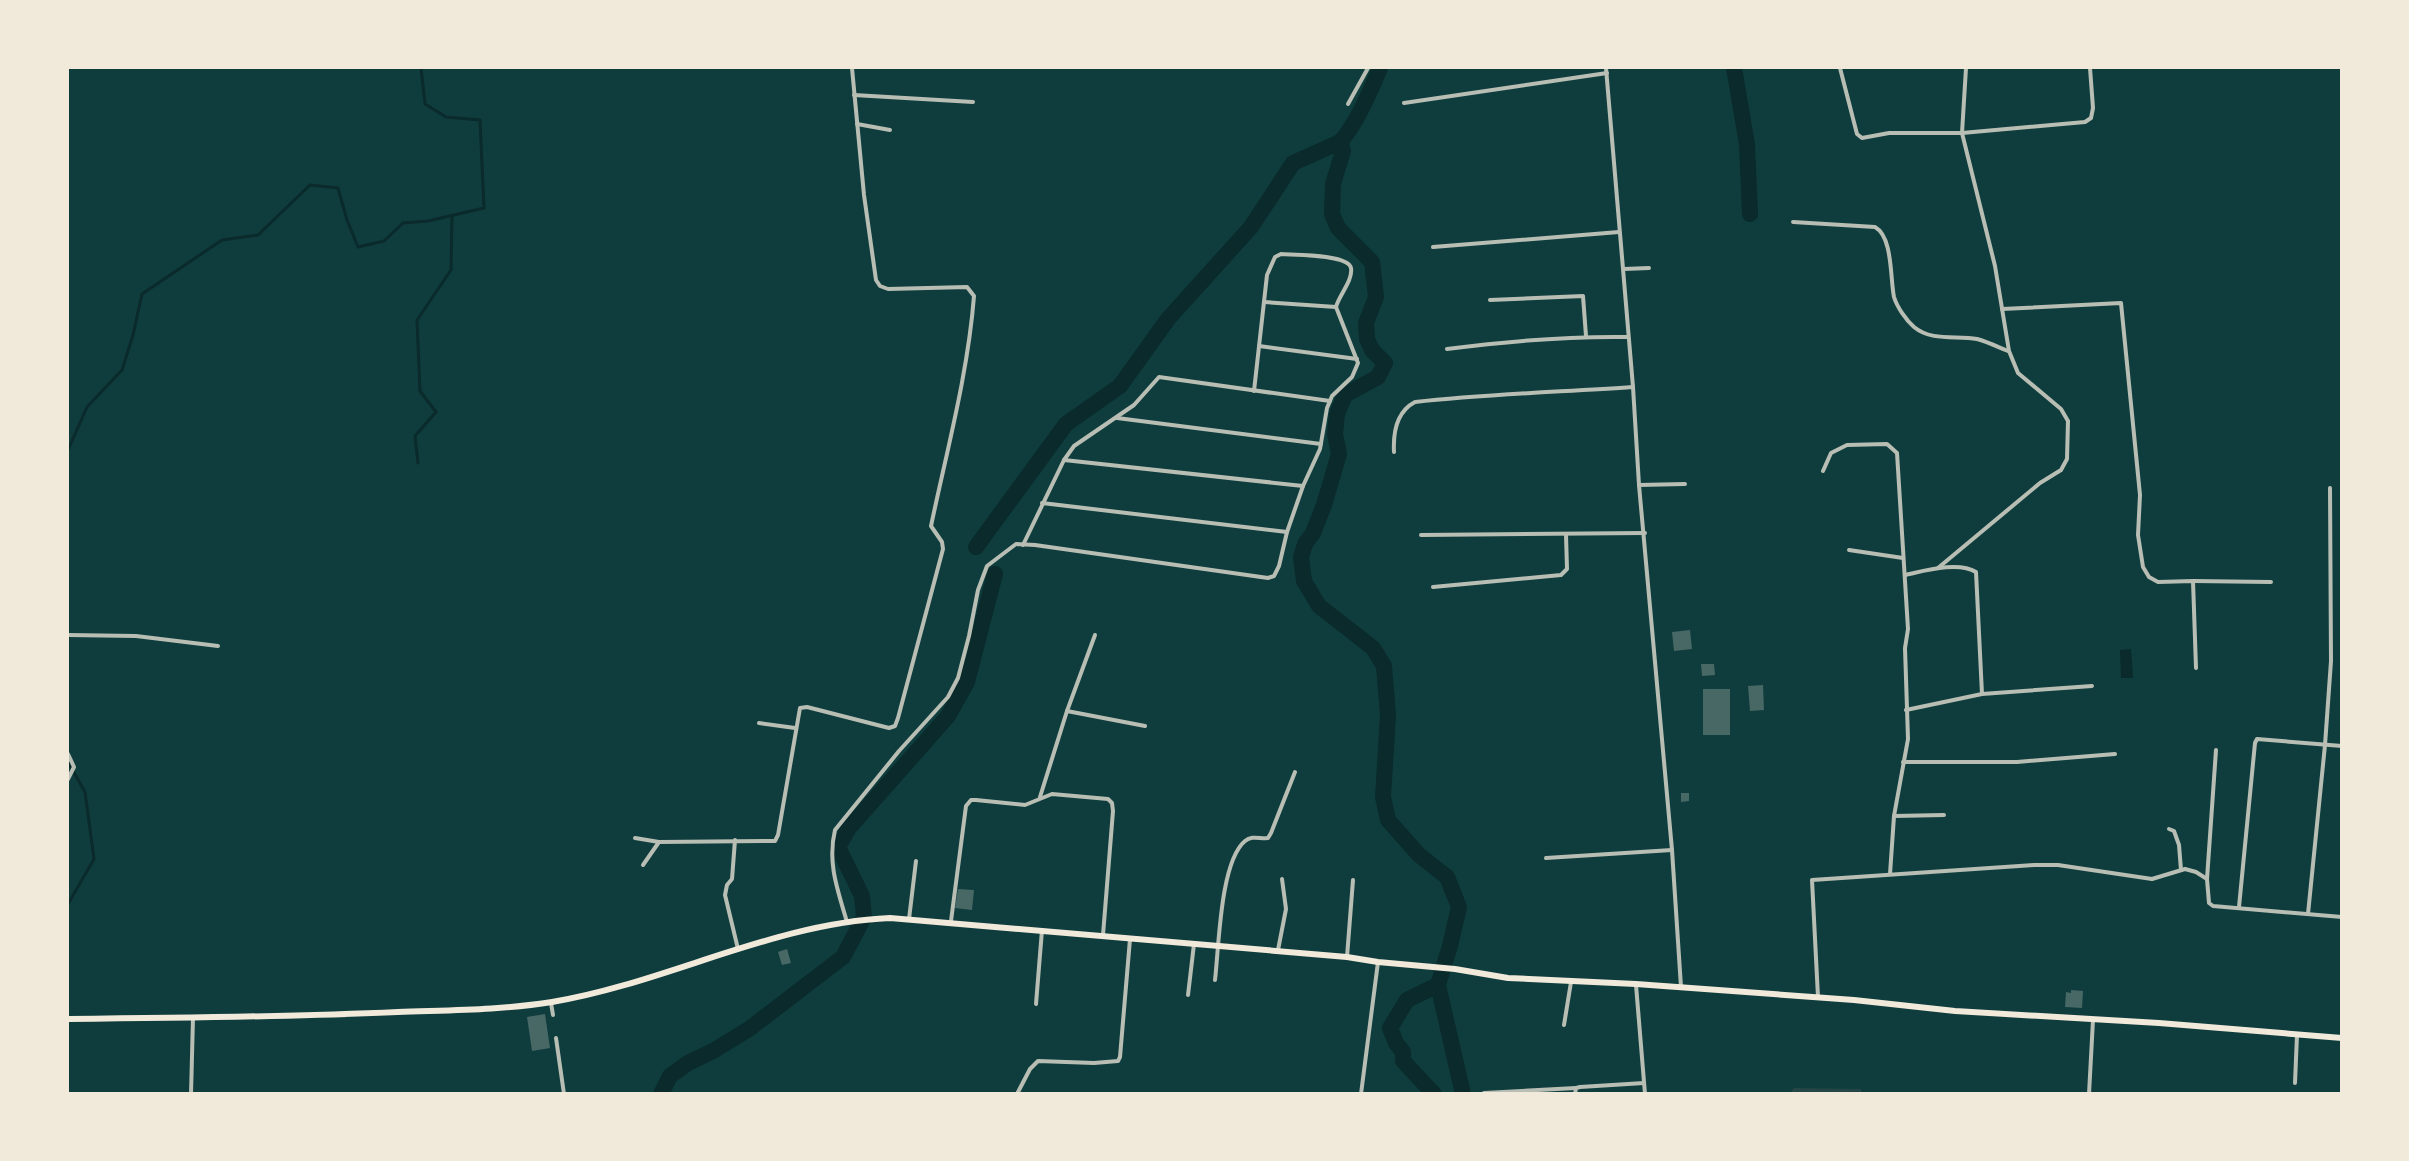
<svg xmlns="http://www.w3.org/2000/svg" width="2409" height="1161" font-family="Rubik,sans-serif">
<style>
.green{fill:#244646}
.water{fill:#0a2a2b}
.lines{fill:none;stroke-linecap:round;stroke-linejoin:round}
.stream{stroke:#0a2a2b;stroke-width:3}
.river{stroke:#0a2a2b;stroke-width:16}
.building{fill:#486865}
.minor{stroke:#b8beb3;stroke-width:4}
.primary{stroke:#f1e9da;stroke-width:6}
</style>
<rect width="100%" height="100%" fill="#0f3d3e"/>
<path class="green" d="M1794,1088L1861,1089V1093H1790Z"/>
<path class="water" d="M2131,649L2133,678H2121L2120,650Z"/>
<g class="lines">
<g class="stream">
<path d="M68,450L87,407L122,370L133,335L142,294L222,240L258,235L310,185L338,188L347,220L358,247L384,241L403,223L428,221L484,208L480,120L446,117L425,104L421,68"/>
<path d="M418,463L415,436L436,412L420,391L417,320L451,270L452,216"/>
<path d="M68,762L85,792L94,859L68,904"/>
</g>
<g class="river">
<path d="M1380,68C1371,90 1356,125 1340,142L1343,151L1333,184L1332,214L1338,228L1372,262L1376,297L1366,323L1367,339L1372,350L1385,363L1378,377L1345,395L1337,414L1335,434L1339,454L1324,505L1313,533L1305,544L1301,557L1304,581L1319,606L1373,648L1384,666L1388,715L1383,797L1388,820L1419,855L1447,877L1459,907L1450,946L1438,985L1407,1000L1390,1028L1396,1043L1403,1052V1061L1434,1094"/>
<path d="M1734,68L1747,144L1750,214"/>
<path d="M976,547L1066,424L1120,386L1168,319L1251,227L1293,163L1340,142"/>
<path d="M1438,985L1463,1094"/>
<path d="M661,1094L670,1076L688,1063L713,1051L749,1029L843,957L864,917L862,896L838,847L849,828L948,716L967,682L995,574"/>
</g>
</g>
<g class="building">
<path d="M1690,630L1692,649L1674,651L1672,632Z"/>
<path d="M1701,664H1714L1715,675L1702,676Z"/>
<path d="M1763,685L1764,710L1750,711L1748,686Z"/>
<rect x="1703" y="689" width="27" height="46"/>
<path d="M1681,793H1689V801L1681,802Z"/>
<path d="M958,889L974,890L972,910L955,908Z"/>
<path d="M787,949L791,963L782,965L778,952Z"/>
<path d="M2071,990L2083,991L2082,1008L2065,1007L2066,992L2071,993Z"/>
<path d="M545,1014L550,1048L532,1051L527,1017Z"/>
</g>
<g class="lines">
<g class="minor">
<path d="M1606,68L1633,387L1639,485L1672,850L1681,987"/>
<path d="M1840,68L1857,134L1862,138L1889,133H1962L2085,122L2091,118L2093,108L2090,68"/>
<path d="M854,95L973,102"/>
<path d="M1404,103L1607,73"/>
<path d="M1348,104L1368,68"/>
<path d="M857,124L890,130"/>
<path d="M1793,222L1875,227C1893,237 1890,278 1894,297C1897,307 1906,320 1914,327C1932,342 1957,335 1977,339C1988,342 1998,347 2008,351"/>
<path d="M1433,247L1619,232"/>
<path d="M1624,269L1649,268"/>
<path d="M1490,300L1583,296L1586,336"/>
<path d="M1264,302L1336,307"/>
<path d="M2002,309L2121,303L2140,495L2138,535L2143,567L2149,577L2158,582L2193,581L2196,668"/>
<path d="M1259,346L1357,359"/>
<path d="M1447,349C1509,341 1564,336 1627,337"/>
<path d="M1117,418L1321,444"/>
<path d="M1394,452C1393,433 1396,412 1415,402C1487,394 1560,392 1633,387"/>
<path d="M1064,460L1303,486"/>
<path d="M1823,471L1831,453L1847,445L1887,444L1897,453L1908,629L1905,648L1908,739L1894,816L1890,874"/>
<path d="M1639,485L1685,484"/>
<path d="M1042,503L1287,532"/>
<path d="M1421,535L1645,533"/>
<path d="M1023,545L1064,460L1074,446L1134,405L1159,377L1330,401"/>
<path d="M1849,550L1903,558"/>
<path d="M1938,568L2040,483L2061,470L2067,459L2068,421L2061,409L2018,373L2009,351L1995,266L1962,133L1966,68"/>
<path d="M1905,575C1924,571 1958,561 1976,572L1982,694"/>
<path d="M2193,581L2271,582"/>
<path d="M1433,587L1561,575L1567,569L1566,535"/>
<path d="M68,635L136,636L218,646"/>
<path d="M1906,710L1982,694L2092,686"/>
<path d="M1067,711L1095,635"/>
<path d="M759,723L795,728"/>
<path d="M2216,750L2207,879L2209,903L2213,906L2342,917"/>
<path d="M68,754L74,767L68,779"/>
<path d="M1903,762H2017L2115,754"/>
<path d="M1040,797L1067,711L1145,726"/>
<path d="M1894,816L1944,815"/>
<path d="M2169,829L2174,831L2179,845L2181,870"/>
<path d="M635,838L659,842L775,841L778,835L800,708L807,707L889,728L895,726L898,718L943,549L942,542L931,526C947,450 968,373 974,296L967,287L888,289L880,286L876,280L864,195L852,68"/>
<path d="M735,840L732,879L727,885L725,895L738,949"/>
<path d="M1546,858L1672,850"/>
<path d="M643,865L659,842"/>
<path d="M2239,907L2255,743L2257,739L2342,746"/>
<path d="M2308,914L2325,745L2331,661L2330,488"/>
<path d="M909,919L916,861"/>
<path d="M951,921L966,806L971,800H976L1025,805L1052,794L1108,799L1112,803L1113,811L1103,935"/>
<path d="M847,922C838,891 827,863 835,830L899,751L948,697L958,678L969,636L978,590L987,566L1016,544L1035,545L1268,578L1274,576L1279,566L1287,532L1303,486L1320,449L1327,408L1332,396L1352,377L1358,363L1336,307C1339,295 1353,281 1351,268C1349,254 1293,255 1281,254L1275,257L1267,275L1254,391"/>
<path d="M1278,950L1286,909L1282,879"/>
<path d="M1347,957L1353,880"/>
<path d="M1215,980C1219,947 1220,862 1245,841C1252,835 1260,839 1268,838L1271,833L1295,772"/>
<path d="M1636,985L1645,1094"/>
<path d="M1188,995L1194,944"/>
<path d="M1818,997L1812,880L2034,865H2058L2152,879L2185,869L2196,872L2207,879"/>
<path d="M551,1003L553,1015"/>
<path d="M1036,1004L1042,930"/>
<path d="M1564,1025L1571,982"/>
<path d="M556,1038L564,1094"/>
<path d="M2295,1083L2297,1035"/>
<path d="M1484,1093L1576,1088"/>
<path d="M191,1094L193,1018"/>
<path d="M1017,1094L1030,1069L1038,1061L1094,1063L1118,1061L1120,1057L1130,939"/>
<path d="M1361,1094L1378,962"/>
<path d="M1575,1094L1576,1088L1580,1087L1644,1083"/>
<path d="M2089,1094L2093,1020"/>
</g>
<path class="primary" d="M68,1019C178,1018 288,1017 398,1012C449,1010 502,1010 552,1002C666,983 773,923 890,918L1347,957L1378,962L1455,969L1508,978L1636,984L1854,1000L1955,1011L2159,1023L2342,1038"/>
</g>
<rect width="2409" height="1161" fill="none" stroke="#f1e9da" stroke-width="138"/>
</svg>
